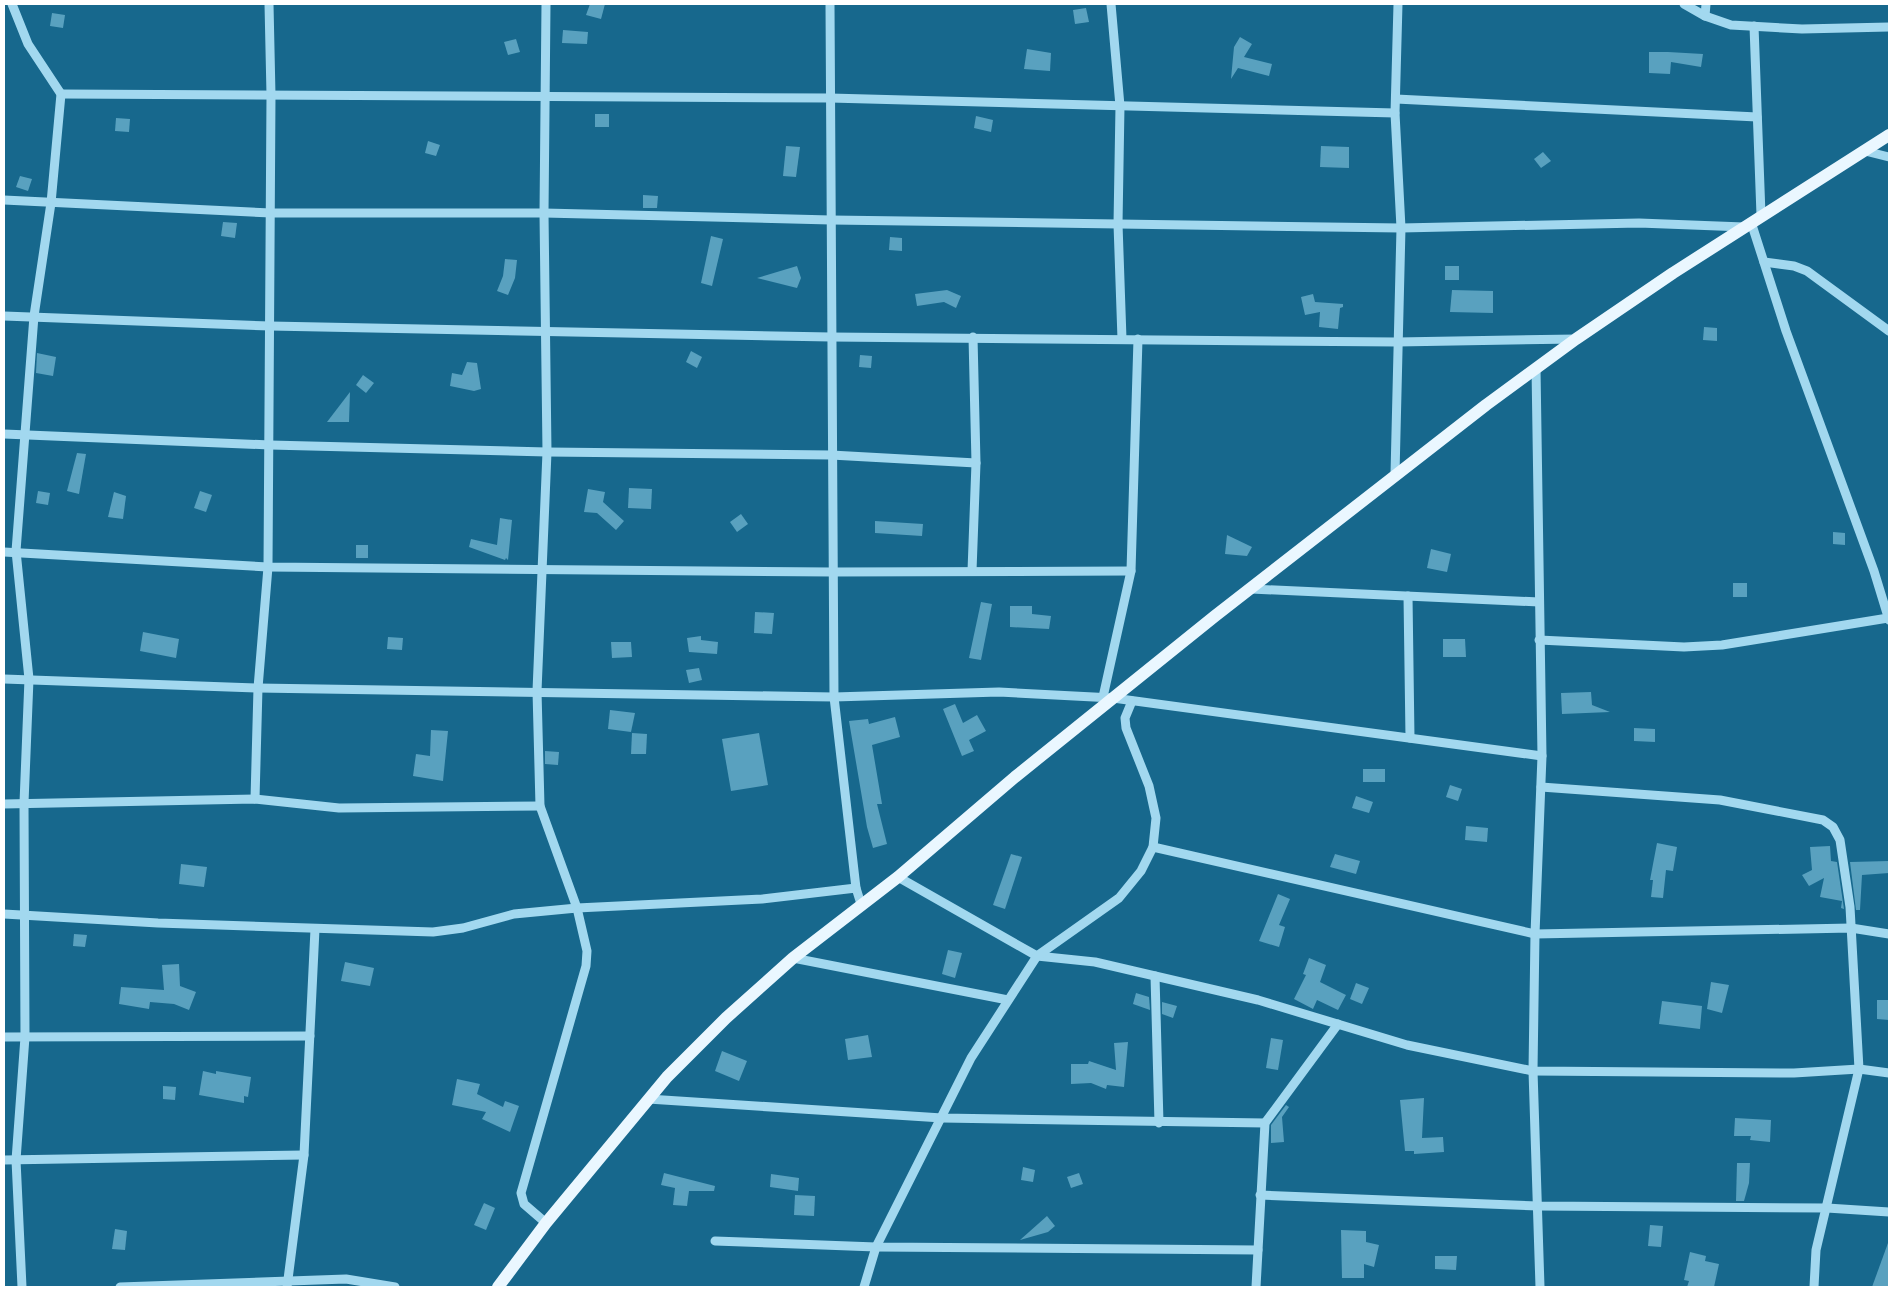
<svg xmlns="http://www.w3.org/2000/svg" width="1893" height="1291" font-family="Manrope,sans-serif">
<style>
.building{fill:#59a1bf}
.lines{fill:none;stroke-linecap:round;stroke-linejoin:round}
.minor{stroke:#a2d8ef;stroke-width:9}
.major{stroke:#eaf7ff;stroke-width:12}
</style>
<rect width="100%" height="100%" fill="#17688d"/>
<g class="building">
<path d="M590,4H605L601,19L586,15Z"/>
<path d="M1086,8L1089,22L1075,24L1073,10Z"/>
<path d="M52,13L65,15L63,28L50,26Z"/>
<path d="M563,30L588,32L587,44L562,43Z"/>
<path d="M1240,37L1252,44L1244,57L1272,64L1269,76L1238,68L1231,79L1234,47Z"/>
<path d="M516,39L520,52L508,55L504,42Z"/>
<path d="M1027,49L1051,53L1050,71L1024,69Z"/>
<path d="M1649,52H1668L1703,54L1701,67L1671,62L1670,74L1649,73Z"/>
<rect x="595" y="114" width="14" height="13"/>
<path d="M976,116L993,120L991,132L974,128Z"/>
<path d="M116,118L130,119L129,132L115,131Z"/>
<path d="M428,141L440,145L436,156L425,153Z"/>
<path d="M786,146L800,147L796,177L783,176Z"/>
<path d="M1321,146L1349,147V168L1320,167Z"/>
<path d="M1543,152L1551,161L1541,168L1534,159Z"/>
<path d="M20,176L32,179L28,191L16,187Z"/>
<path d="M643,195L658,196L657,208H643Z"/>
<path d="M223,222L237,223L235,238L221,236Z"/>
<path d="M711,236L723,239L712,286L701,283Z"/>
<path d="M890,237L902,238V251L889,250Z"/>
<path d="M505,259L517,260L515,278L508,295L497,291L503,276Z"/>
<path d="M797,266L801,278L797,288L757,278Z"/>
<rect x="1445" y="266" width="14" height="14"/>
<path d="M947,290L961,296L956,308L944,302L917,306L915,294Z"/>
<path d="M1452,290L1493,291V313L1450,312Z"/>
<path d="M1313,294L1315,302L1343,304V307L1340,308L1338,329L1319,327L1320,312L1305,315L1301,297Z"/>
<path d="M1704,327L1717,328V341L1703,340Z"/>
<path d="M691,351L702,357L697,368L686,362Z"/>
<path d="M37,353L56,357L53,376L36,373Z"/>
<path d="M860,355L872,356L871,368L859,367Z"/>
<path d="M467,362L477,363L481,389L474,391L450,386L452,373L462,375Z"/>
<path d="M363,375L374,383L366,393L356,385Z"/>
<path d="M350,392L349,422H327Z"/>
<path d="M77,453L86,454L79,494L67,491Z"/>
<path d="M629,488L652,489L651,509L628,508Z"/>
<path d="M588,489L605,492L603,502L624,521L616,530L597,513L584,512Z"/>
<path d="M38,491L50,493L48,505L36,503Z"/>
<path d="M200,491L212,495L206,512L194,508Z"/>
<path d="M114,492L126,496L123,519L108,517Z"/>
<path d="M741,514L748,524L737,532L730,522Z"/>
<path d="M500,518L512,520L508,560L506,558L505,560L469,547L471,539L497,545Z"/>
<path d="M875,521L923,524L922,536L875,533Z"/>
<path d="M1833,532L1845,533V545L1833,544Z"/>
<path d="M1227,535L1252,547L1247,556L1225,554Z"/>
<rect x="356" y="545" width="12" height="13"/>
<path d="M1431,549L1451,554L1447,572L1427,568Z"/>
<rect x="1733" y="583" width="14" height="14"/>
<path d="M981,602L992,604L981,660L969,658Z"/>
<path d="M1010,606H1032V614L1051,616L1049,629L1010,627Z"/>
<path d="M755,612L774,613L772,634L754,633Z"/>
<path d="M143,632L179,639L176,658L140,651Z"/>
<path d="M701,636V640L718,642L717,654L689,652L687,638Z"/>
<path d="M388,637L403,638L402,650L387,649Z"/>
<path d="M1443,639H1465L1466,657H1443Z"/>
<path d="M611,642H631L632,657L612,658Z"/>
<path d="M699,668L702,680L689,683L686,670Z"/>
<path d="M1591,692L1592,705L1610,712L1562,714L1561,693Z"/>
<path d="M955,704L963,723L977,715L986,731L969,740L974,751L962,756L943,709Z"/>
<path d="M610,710L635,713L631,732L608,729Z"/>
<path d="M895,717L900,737L872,745L882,804H877L887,844L873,848L867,827L849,721L868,719L869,724Z"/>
<path d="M1634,728L1655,729V742L1634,741Z"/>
<path d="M431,730L448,731L443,781L413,776L416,754L430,756Z"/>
<path d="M632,733L647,734L646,754H631Z"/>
<path d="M759,733L768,785L731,791L722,739Z"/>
<path d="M545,751L559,752L558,765L545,764Z"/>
<rect x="1363" y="769" width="22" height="13"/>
<path d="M1450,785L1462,789L1458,801L1446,797Z"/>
<path d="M1356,796L1373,802L1369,813L1352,808Z"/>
<path d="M1466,826L1488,828L1487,842L1465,840Z"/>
<path d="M1657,843L1677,847L1673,871L1666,870L1663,898L1651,897L1653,880H1650Z"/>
<path d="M1830,846L1831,861L1837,862L1844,909L1841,908L1842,901L1820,897L1824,878L1809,886L1802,875L1812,870L1810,847Z"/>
<path d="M1011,854L1022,857L1005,909L993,905Z"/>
<path d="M1335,854L1360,861L1356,874L1330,867Z"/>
<path d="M1889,861V873L1862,875L1860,910H1856L1850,862Z"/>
<path d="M181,864L207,867L204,887L179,884Z"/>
<path d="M1278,894L1290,899L1279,925L1285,927L1279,947L1259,941Z"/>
<path d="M74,934L87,935L85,947L73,946Z"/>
<path d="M948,950L962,953L955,978L942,974Z"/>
<path d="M1309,958L1326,965L1320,982L1346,995L1338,1010L1317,1000L1313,1009L1294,999L1306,975L1303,974Z"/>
<path d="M345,962L374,968L370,986L341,981Z"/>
<path d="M179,964L180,986L196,992L189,1010L174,1004L150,1002L149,1009L119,1004L121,987L164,990L162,965Z"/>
<path d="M1711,982L1729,985L1722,1013L1707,1009Z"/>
<path d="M1356,983L1369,988L1362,1004L1350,999Z"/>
<path d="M1136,993L1149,997L1150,1010L1133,1004Z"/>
<path d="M1877,1000H1889V1020L1877,1019Z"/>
<path d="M1662,1001L1702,1006L1700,1029L1659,1024Z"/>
<path d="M1162,1002L1177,1006L1173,1018L1162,1014Z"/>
<path d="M868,1035L872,1057L848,1060L845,1039Z"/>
<path d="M1271,1038L1283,1040L1278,1070L1266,1068Z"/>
<path d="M1128,1042L1124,1087L1107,1085L1106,1089L1091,1083L1071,1084V1064H1088L1089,1061L1116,1070L1114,1043Z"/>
<path d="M722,1051L747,1061L739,1081L715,1071Z"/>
<path d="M203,1071L216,1074V1071L251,1077L248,1097L244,1096V1103L199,1095Z"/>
<path d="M457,1079L480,1084L477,1094L503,1107L505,1101L519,1106L510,1132L482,1119L486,1112L452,1105Z"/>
<path d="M163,1086L176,1087L175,1100L163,1099Z"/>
<path d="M1424,1098L1422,1138L1443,1137L1444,1152L1414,1154V1151H1405L1400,1100Z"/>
<path d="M1286,1105L1289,1107L1282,1117L1284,1142L1271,1143V1125Z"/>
<path d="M1735,1118L1771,1120L1770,1142L1750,1140L1751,1136H1734Z"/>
<path d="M1737,1163H1750L1749,1183L1744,1201H1736Z"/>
<path d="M1023,1167L1035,1170L1033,1182L1021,1180Z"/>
<path d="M664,1173L715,1186L714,1191H689L687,1206L673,1205L675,1188L661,1185Z"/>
<path d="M1079,1173L1083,1184L1071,1188L1067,1177Z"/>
<path d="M771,1174L799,1178L798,1191L770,1187Z"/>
<path d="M795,1195L815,1196L814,1216L794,1215Z"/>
<path d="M484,1203L495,1208L486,1230L474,1225Z"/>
<path d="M1047,1216L1055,1226L1048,1232L1020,1240Z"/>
<path d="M1650,1225L1663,1226L1661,1247L1648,1246Z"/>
<path d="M115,1229L127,1231L125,1250L112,1249Z"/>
<path d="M1341,1230L1366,1231V1242L1379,1245L1374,1267L1364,1264V1278H1342Z"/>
<path d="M1888,1243L1889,1287H1872Z"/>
<path d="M1690,1252L1706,1256L1705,1261L1719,1264L1714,1287H1687L1689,1281L1684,1280Z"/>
<path d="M1435,1256H1457L1456,1270L1435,1269Z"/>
</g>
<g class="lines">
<g class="minor">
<path d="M12,4L28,44L61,94L51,203L34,316L16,551L29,679L24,803L25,1037L16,1160L22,1287"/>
<path d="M830,4L834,697L856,888L861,904"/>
<path d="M1111,4L1120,106L1118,224L1122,339"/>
<path d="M1684,4L1705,16L1731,25L1802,29L1889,27"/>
<path d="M1705,16L1706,4"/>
<path d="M1754,26L1761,215"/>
<path d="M61,94L830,98L1395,113"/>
<path d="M1396,99L1757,117"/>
<path d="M1865,151L1889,157"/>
<path d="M4,200L271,213H544L831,220L1401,228L1639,223L1744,227"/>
<path d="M1751,222L1786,331L1874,571L1889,620"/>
<path d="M1764,262L1794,266L1807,271L1889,331"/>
<path d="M4,316L270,326L831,337L1397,342L1576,339"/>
<path d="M1536,368L1542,756L1535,934L1533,1071L1540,1287"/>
<path d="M4,434L270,445L547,452L831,455L976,463"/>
<path d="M1395,474L1401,228L1395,113L1398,4"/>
<path d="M4,552L268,567L832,572L1131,571"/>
<path d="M972,571L976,463L973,337"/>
<path d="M1251,589L1539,602"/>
<path d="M1408,596L1410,738"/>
<path d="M1539,640L1684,647L1722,645L1888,618"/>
<path d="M4,679L258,688L834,697L999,692L1113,698L1542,756"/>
<path d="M1103,697L1131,571L1138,339"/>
<path d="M1541,787L1720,800L1823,820L1833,827L1840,840L1850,907L1859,1069L1816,1250L1814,1287"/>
<path d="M255,799L258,688L268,567L271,95L269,4"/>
<path d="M4,804L255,799L339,808L540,806"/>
<path d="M1153,847L1535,934L1851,928L1889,934"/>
<path d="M898,877L1037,956L1095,962L1258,1000L1407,1045L1533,1071L1794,1073L1859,1069L1889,1073"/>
<path d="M4,914L158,923L433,932L463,928L514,914L577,908L762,899L856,888"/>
<path d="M793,958L1008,1000"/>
<path d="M1155,976L1159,1123"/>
<path d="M4,1037L310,1036"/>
<path d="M648,1099L942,1118L1265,1123"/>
<path d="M4,1160L304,1155"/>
<path d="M1260,1195L1538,1206L1827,1208L1889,1212"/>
<path d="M546,1223L524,1204L521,1193L586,966L587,951L577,908L540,806L537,691L547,452L544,213L546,4"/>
<path d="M715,1241L876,1247L1258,1250"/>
<path d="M120,1287L346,1279L395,1287"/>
<path d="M287,1287L304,1155L315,929"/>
<path d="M864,1287L876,1247L971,1058L1037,956L1119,898L1141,871L1153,847L1156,818L1149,786L1126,728L1125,718L1132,701"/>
<path d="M1256,1287L1265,1123L1338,1024"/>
</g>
<path class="major" d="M498,1287L546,1223L667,1077L726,1018L793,958L898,877L1015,777L1215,616L1486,405L1576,339L1673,273L1889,135"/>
</g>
<rect width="1893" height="1291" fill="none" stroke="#ffffff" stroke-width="10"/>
</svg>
